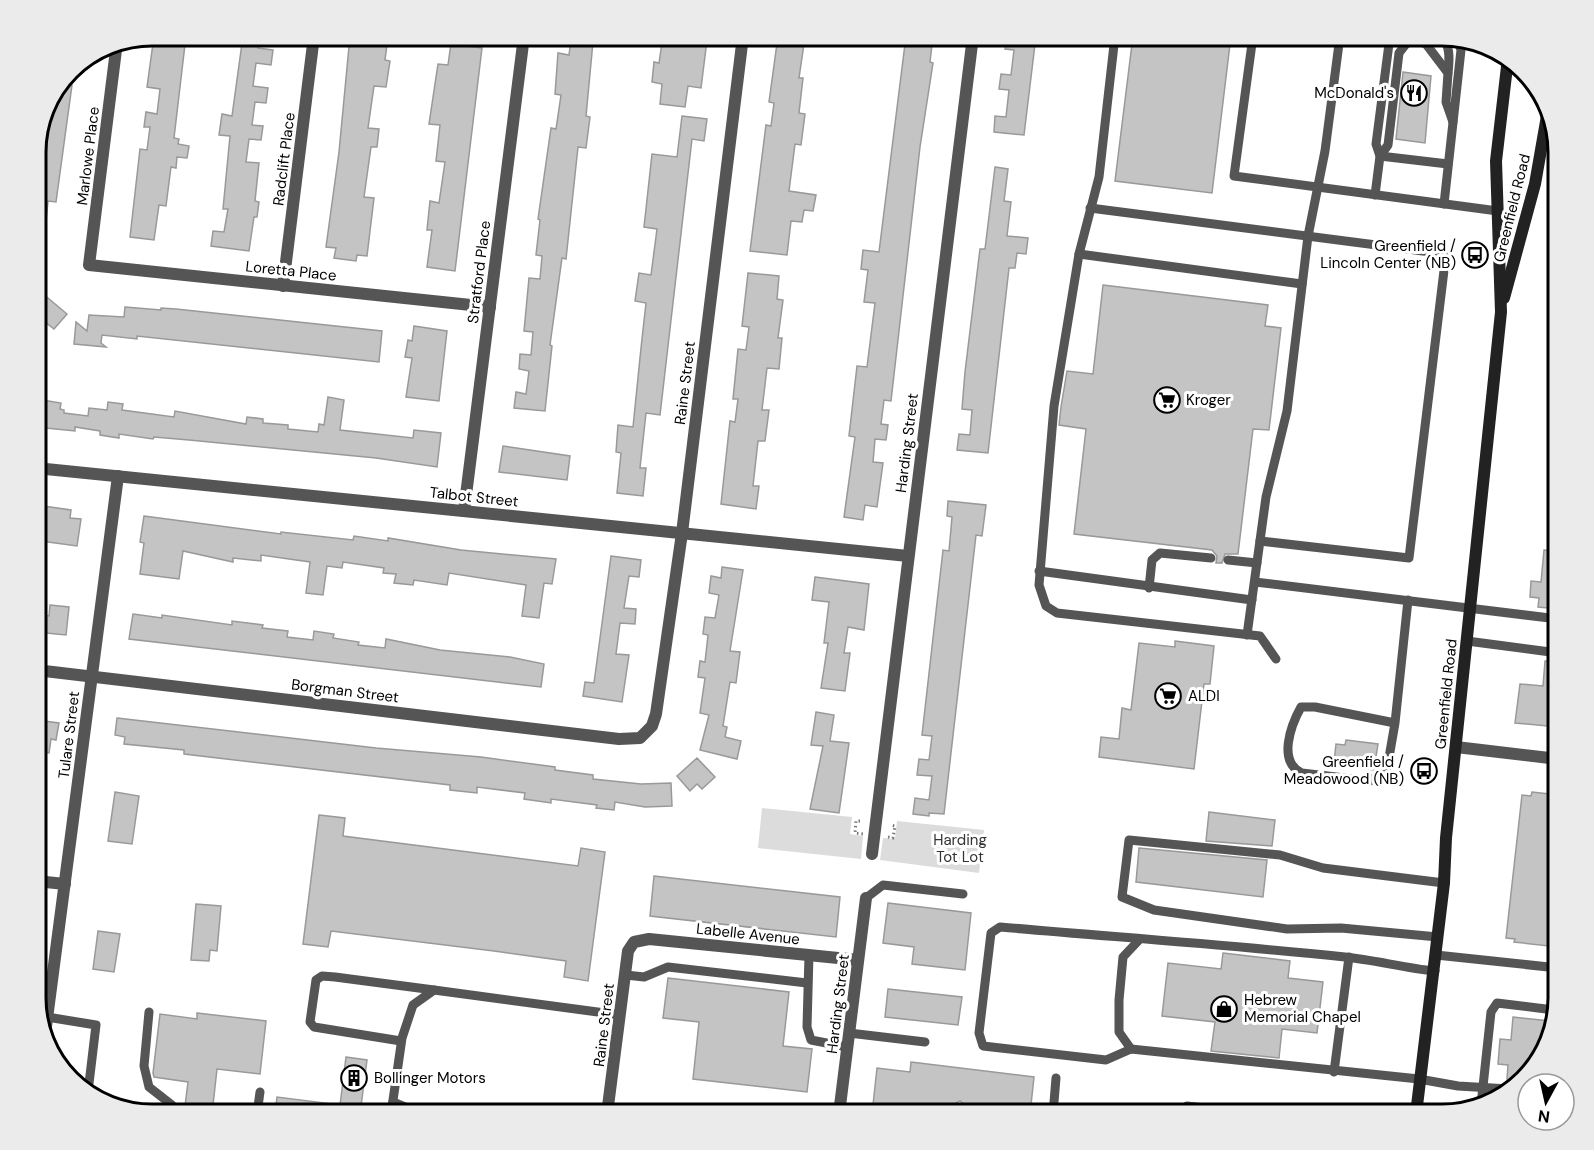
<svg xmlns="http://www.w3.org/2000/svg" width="1594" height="1150" font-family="'DM Sans',sans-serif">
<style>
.green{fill:#dcdcdc}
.building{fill:#c4c4c4;stroke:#999;stroke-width:1.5}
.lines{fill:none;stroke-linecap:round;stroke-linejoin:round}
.path{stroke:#777;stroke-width:3;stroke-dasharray:1.5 3;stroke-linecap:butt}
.lane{stroke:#555;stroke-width:9}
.street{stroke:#555;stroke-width:12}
.secondary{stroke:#222;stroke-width:12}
.labels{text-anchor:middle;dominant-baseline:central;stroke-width:6;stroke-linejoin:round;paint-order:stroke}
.poi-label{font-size:15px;fill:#000;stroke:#fff;text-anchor:start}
.street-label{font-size:15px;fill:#000;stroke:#fff}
.park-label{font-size:15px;fill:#333;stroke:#fff}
.rim{fill:none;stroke:#000;stroke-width:3}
</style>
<rect width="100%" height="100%" fill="#fff"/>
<g class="green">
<path d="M762,808L852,817L850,834L863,836L861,859L758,848Z"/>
<path d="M897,821L984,830L979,873L880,860L883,838L895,839Z"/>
</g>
<g class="building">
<path d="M154,36H186L174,138L179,139L178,144L189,146L187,158L177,157L176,168L171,167L166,206L159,205L154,240L130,237L140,149L147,150L150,127H144L146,112L157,114L160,89L147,87Z"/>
<path d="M243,36H260L258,48L273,50L271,65L256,63L253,86L268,88L266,103L255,102L252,125L263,126L261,140L249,139L246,162L259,163L255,201L259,202L257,217H254L249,251L211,246L213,231L224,232L228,209H223L230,136L219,135L222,114L232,116Z"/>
<path d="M350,36L388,37L385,60L390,61L386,87L374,86L368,128L379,129L377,147H371L364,197L374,198L367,256L357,255L356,261L334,258L336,248L326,247L339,152Z"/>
<path d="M452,36H469L468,46L482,48L455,271L427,267L432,230H427L430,201L439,203L445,162L436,161L440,125L429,124L438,64L448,65Z"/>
<path d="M663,36H695L707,40L701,88L688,86L685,107L660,104L662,84L652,82L654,62L659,63Z"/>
<path d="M778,36L805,37L799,78H803L799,113L805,114L801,145L795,144L789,191L816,195L813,211L804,210L802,222L791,221L787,255L750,251L766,125L771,126L774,103L769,102Z"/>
<path d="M906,36H933L930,62L933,63L920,147L891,401L884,400L881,424L888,425L886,440L875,439L873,462L883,463L877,507L865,505L863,520L844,517L855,437L849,436L857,366L867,367L875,303L864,302L868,270L861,269L863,250L879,252Z"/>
<path d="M1007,36H1036L1024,135L994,132L995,116L1006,117L1009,90L999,89L1001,74L1011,75L1014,50L1005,49Z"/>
<path d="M1133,36H1231L1212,193L1115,181Z"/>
<path d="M571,39L593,42L586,116L590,117L586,148L578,147L566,259L562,258L550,345L552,346L545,411L514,408L516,392L526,394L529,371L519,369L520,354L531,355L533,332L524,331L529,278L540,279L542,256L536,255L540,220L538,219L551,128L556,129L561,95L555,94L558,53L569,55Z"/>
<path d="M1403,72L1431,76L1425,143L1396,139Z"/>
<path d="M61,83L72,85L56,202L48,201L45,231H36V144L48,100Z"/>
<path d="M682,116L707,119L704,141L692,139L660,415L646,413L640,468H646L643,496L617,493L621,453L616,452L618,425L633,427L641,348L646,303L635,301L639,273L651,275L657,229L644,227L652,154L677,157Z"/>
<path d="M995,167L1008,169L1004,201L1011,202L1007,236L1028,238L1026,254L1017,253L1015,268H1009L988,453L957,450L959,434L970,435L972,410L962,409L965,372L980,249H985Z"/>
<path d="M748,273L779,276L777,299L783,300L778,338H782L779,369L767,368L762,410H769L765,441H758L753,486H759L756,509L721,504L730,421L735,422L738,399H733L738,349L746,350L749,327L742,326Z"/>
<path d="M1103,285L1268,305L1265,326L1281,328L1269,430L1253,429L1238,554H1225L1222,563H1216L1217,556L1212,550L1074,534L1086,429L1059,425L1061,407L1067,371L1093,374Z"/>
<path d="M42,293L67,314L54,329L36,315V299Z"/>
<path d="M125,307L161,310V308L176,309L382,331L379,362L137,336V339L102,335L101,343L106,347L74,344L76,322L87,331L89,315L124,317Z"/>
<path d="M414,326L447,331L439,401L406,397L412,358L405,357L408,340L412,341Z"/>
<path d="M328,397L344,400L340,430L413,438L414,430L441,433L437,467L376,458L189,440L154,437L153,439L119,434V438L100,435V431L75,427V431L36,427V399L61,403L60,409L64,410V413L88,416L89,408L107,410L108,402L123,404L122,410L174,417L175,411L246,424L247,417L263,419V423L288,425V429L318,432L319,424L324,425Z"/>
<path d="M503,446L570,456L567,480L499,472Z"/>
<path d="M948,501L986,505L982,536L976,535L944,814L929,813V816L913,814L915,798L929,800L932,776L917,775L919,759L929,760L932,736L922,735L943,550L949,551L952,517L947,516Z"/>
<path d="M36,505L71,510L70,518L81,519L77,546L41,541L42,530L36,529Z"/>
<path d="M144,516L281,534V532L353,540L354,536L388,541V538L461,550L556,559L552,584L544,583L539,618L522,616L526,585L449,573L447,585L414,580L413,585L394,583L396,574L383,573L384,568L343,562L342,568L327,566L323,595L306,593L310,562L261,555V561L233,558V562L183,551L179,579L140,574L144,543L140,542Z"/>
<path d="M1544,550L1558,552V609L1538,607L1539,598L1530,597L1531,581L1541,582Z"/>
<path d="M611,556L641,560L639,577L629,576L624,608L636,609L635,624L620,623L616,654L629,655L622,702L583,696L585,682L594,683Z"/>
<path d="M722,567L743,570L730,651L740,652L736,683L730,682L723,726L727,727L725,737L741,741L737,759L700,750L709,715L700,713L705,678L698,677L700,661L705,662L708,635L703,634L705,617L715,618L719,595L709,593L711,576L721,578Z"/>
<path d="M815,577L869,584L864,630L848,627L844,653H850L845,691L821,688L828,643H824L829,602L812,600Z"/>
<path d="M50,605L69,607L66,635L36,632V614L49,616Z"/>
<path d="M133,614L162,618V615L232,625V621L263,625L262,628L288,631L287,637L313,640L314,631L334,634L333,638L359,642L358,645L385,648L386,639L440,650L510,657L544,664L541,687L129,639Z"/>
<path d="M1175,641L1214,646L1210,684H1204L1194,769L1099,757L1101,737L1119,739L1122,708L1131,710L1139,643L1175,647Z"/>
<path d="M1545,661L1558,662V727L1515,723L1520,684L1543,686Z"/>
<path d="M816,712L834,715L830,741L849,743L839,813L810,809L823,746L811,745Z"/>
<path d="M117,718L376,748L481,757L555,767V770L593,775V779L641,784L671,783L672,806L645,807L615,802L614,810L596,808L597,805L551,799V803L524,799L525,793L477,787V793L450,790V785L184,754V750L124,744L125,737L115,735Z"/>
<path d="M36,720L59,723L56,740L51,739L49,753L36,751Z"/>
<path d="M1346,740L1378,744L1374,770L1343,766V763L1334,762L1336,744L1345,745Z"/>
<path d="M697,758L715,777L702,789L697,784L690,791L677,776Z"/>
<path d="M115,792L139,796L132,844L108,841Z"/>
<path d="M1532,792L1558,795V947L1514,942L1515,939L1506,938L1522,795L1531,796Z"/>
<path d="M1209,812L1275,820L1272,846L1206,841Z"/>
<path d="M319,815L345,818L343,836L578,866L581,848L605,852L588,981L564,977L566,961L494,951L331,931L328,947L303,944Z"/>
<path d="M1139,848L1267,860L1263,897L1136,882Z"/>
<path d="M654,876L840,897L836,937L650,916Z"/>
<path d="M888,903L971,913L965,970L912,964L914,947L883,943Z"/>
<path d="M196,904L221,906L217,951L210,950L209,961L191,960Z"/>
<path d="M98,931L120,934L114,972L93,969Z"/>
<path d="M1223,953L1290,961L1288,978L1323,982L1317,1033L1282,1029L1279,1058L1211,1051L1215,1022L1162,1016L1168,963L1221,969Z"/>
<path d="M668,978L789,992L783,1046L812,1049L807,1092L693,1079L699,1022L663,1018Z"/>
<path d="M888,989L962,997L958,1025L885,1017Z"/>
<path d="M197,1013L266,1021L260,1074L217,1069L212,1114H184L188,1082L154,1077L153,1073L160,1014L197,1019Z"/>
<path d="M1513,1017L1550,1021L1534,1068L1520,1080L1507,1079L1508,1065L1498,1064L1500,1039L1511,1040Z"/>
<path d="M346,1057L367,1060L360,1114H275L277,1097L340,1105Z"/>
<path d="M911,1062L1034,1077L1030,1114H966L965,1105L960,1101L954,1104L952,1114H872L877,1068L910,1072Z"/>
</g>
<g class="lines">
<g class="path">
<path d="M860,821H856L855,833L863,834"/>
<path d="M888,837L893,838L895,826L890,825"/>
</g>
<g class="lane">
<path d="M1115,36L1099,177L1079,254L1054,406L1039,585L1046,606L1057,613L1260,636L1276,659"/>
<path d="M1253,36L1234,176L1498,211"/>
<path d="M1416,40C1449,31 1451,46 1448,73"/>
<path d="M1448,164L1380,156L1388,145L1399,53L1406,44L1415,40L1426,44L1448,73L1446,102L1453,122"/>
<path d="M1375,195L1380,156L1376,144L1390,36"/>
<path d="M1444,204L1461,50L1458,41"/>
<path d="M1090,208L1446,254L1409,558L1260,541"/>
<path d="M1079,254L1302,284"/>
<path d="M1228,560L1257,563"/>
<path d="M1039,571L1252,600"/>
<path d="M1255,582L1558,619"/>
<path d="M1149,588L1152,560L1160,553L1211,558"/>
<path d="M1247,635L1266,497L1287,411L1308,236L1325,151L1340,36"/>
<path d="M1467,641L1558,653"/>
<path d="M1395,723L1315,707H1301C1291,725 1277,762 1302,773L1370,781L1387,769L1395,723L1408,600"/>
<path d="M866,898L883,885L963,894"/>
<path d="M1438,937L1341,928L1287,929L1154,910L1122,897L1129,840L1280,855L1323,868L1444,883"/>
<path d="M809,955L807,1027L811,1040L847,1047"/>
<path d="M1436,955L1558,968"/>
<path d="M1435,971C1404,968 1375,960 1345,957C1230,945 1115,937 1000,927L991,933L979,1033L983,1046L1106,1060L1131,1049L1419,1079L1458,1086L1509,1089"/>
<path d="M626,975L644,977L668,967L807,983"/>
<path d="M149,1012L144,1066L149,1087L172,1105L171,1114"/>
<path d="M47,1017L96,1025L88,1092"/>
<path d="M849,1033L925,1042"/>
<path d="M401,1041L314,1027L310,1022L316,980L322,976L335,977L434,990"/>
<path d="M1131,1049L1119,1032V1000L1123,957L1139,940"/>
<path d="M1334,1072L1349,957"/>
<path d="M393,1102L405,1107L410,1114"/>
<path d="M1481,1105L1491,1012L1497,1003L1554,1010"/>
<path d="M257,1114L260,1092"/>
<path d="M391,1114L402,1038L413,1005L434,990L620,1015"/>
<path d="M959,1114V1108"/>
<path d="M1053,1114L1056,1078"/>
<path d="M1182,1114L1187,1106L1256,1114"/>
</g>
<g class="street">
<path d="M116,50L89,265L490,307"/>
<path d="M283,286L314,36"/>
<path d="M36,468L908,556"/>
<path d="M464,511L524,36"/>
<path d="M36,670L619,739L640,738L652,726L656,714L682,533L743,36"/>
<path d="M1456,747L1558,759"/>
<path d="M872,854L973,36"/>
<path d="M36,881L65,884"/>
<path d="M45,1034L118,476"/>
<path d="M607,1114L628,951L634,942L649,939L858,960"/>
<path d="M839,1114L866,898"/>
</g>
<g class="secondary">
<path d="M1504,298L1535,184L1548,110"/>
<path d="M1416,1114L1444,883L1446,838L1501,312L1496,161L1508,58"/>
</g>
</g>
<defs>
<g id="restaurant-ring" transform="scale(1.35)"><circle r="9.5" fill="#fff" stroke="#000" stroke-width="1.5"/><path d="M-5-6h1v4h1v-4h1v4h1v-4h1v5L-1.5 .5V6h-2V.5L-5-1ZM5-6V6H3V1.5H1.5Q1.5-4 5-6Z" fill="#000"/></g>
<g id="bus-ring" transform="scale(1.35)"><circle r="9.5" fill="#fff" stroke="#000" stroke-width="1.5"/><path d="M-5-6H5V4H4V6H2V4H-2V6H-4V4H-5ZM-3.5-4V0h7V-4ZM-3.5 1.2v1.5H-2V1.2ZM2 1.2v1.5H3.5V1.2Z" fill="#000"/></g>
<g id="supermarket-ring" transform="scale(1.35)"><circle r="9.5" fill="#fff" stroke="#000" stroke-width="1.5"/><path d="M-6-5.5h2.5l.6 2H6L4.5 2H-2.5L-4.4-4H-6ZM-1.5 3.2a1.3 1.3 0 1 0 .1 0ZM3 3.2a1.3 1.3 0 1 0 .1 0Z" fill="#000"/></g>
<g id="shop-ring" transform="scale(1.35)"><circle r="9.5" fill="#fff" stroke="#000" stroke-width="1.5"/><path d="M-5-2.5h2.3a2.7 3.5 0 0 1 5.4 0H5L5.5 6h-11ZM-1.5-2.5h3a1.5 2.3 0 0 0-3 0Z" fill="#000"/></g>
<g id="building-ring" transform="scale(1.35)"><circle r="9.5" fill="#fff" stroke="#000" stroke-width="1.5"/><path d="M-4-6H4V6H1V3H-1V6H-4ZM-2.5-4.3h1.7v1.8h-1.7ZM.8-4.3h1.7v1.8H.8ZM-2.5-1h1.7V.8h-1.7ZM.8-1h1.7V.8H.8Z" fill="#000"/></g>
</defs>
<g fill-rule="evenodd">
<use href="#restaurant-ring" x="1414" y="93"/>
<use href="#bus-ring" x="1475" y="255"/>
<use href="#supermarket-ring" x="1167" y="400"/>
<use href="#supermarket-ring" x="1168" y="696"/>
<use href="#bus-ring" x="1424" y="771"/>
<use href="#shop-ring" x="1224" y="1009"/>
<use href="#building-ring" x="354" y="1078"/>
</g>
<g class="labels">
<g class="poi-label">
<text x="1394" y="93" text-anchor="end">McDonald's</text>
<text x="1456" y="246" text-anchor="end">Greenfield /<tspan x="1456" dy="17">Lincoln Center (NB)</tspan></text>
<text x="1186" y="400">Kroger</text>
<text x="1188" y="696">ALDI</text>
<text x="1404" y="762" text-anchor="end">Greenfield /<tspan x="1404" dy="17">Meadowood (NB)</tspan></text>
<text x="1244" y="1000">Hebrew<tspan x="1244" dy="17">Memorial Chapel</tspan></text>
<text x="374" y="1078">Bollinger Motors</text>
</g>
<g class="street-label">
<text transform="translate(88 156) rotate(-83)">Marlowe Place</text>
<text transform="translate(284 159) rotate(-83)">Radclift Place</text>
<text transform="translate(1512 208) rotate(-76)">Greenfield Road</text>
<text transform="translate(291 271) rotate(6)">Loretta Place</text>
<text transform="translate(479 272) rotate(-83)">Stratford Place</text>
<text transform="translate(685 383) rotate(-83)">Raine Street</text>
<text transform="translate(907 443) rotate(-83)">Harding Street</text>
<text transform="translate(474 497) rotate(6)">Talbot Street</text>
<text transform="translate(345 691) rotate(7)">Borgman Street</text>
<text transform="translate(1446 694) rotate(-84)">Greenfield Road</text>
<text transform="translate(69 735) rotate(-83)">Tulare Street</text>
<text transform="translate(748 934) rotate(6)">Labelle Avenue</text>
<text transform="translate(838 1004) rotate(-83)">Harding Street</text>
<text transform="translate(604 1025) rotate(-83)">Raine Street</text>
</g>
<g class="park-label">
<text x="960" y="840">Harding<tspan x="960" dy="17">Tot Lot</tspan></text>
</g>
</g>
<path d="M0 0H1594V1150H0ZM152 46H1442A106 106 0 0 1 1548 152V998A106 106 0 0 1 1442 1104H152A106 106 0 0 1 46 998V152A106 106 0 0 1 152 46Z" fill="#ebebeb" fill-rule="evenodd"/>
<path class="rim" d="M152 46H1442A106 106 0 0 1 1548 152V998A106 106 0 0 1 1442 1104H152A106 106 0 0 1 46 998V152A106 106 0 0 1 152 46Z"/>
<g transform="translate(1546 1102) rotate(188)"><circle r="28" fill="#ffffff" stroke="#999999" stroke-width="1.5"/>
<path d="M0-4.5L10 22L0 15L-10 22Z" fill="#000000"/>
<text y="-9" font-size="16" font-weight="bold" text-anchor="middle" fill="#000000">N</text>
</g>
</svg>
